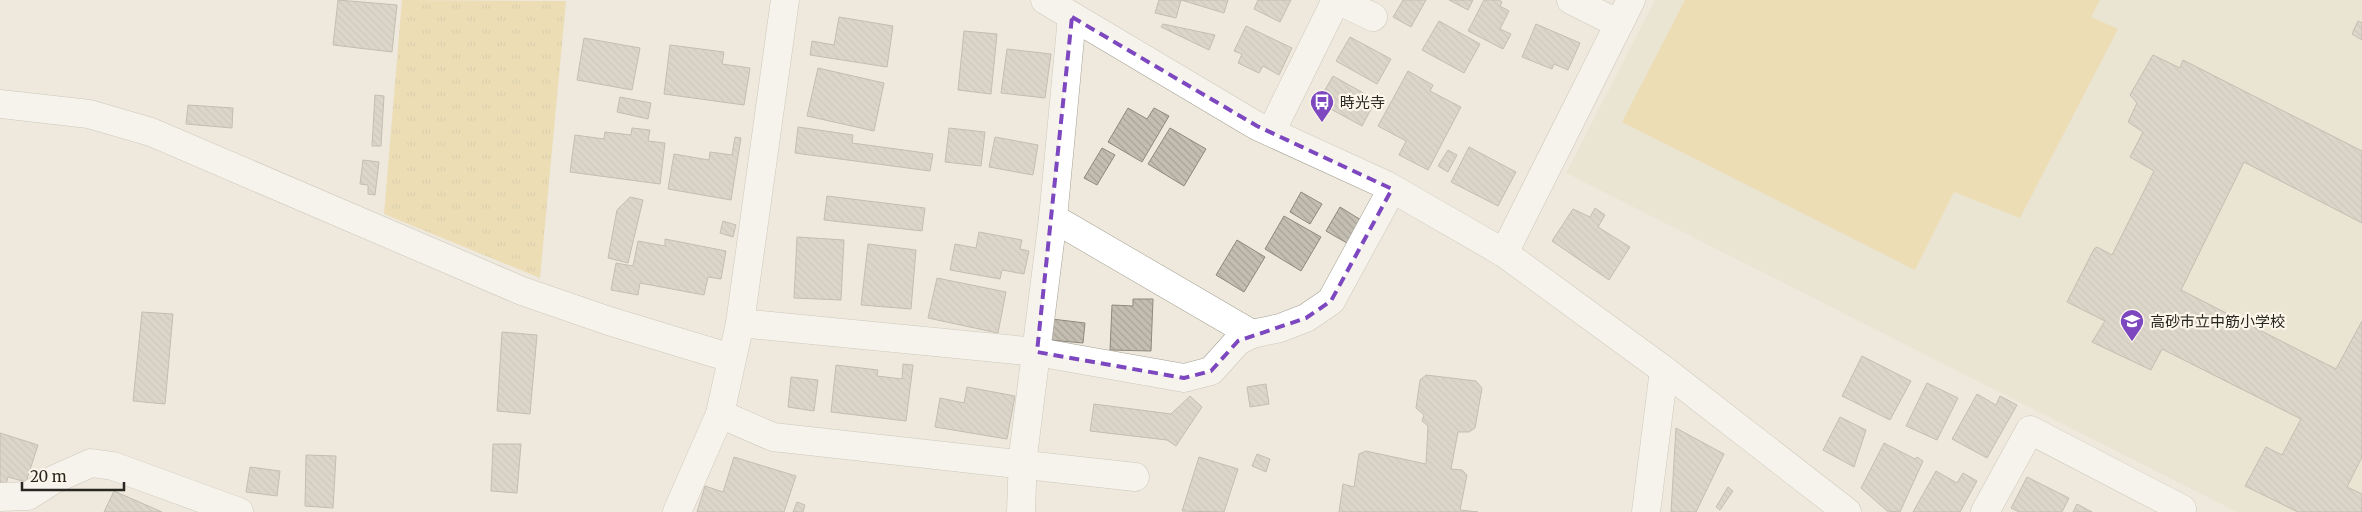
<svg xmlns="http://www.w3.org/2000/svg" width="2362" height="512" font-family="Merriweather,'Noto Sans JP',serif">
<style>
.built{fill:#e4ddc8}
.grass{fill:url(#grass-tufts)}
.pitch{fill:#e8ce86}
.building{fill:url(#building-back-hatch);stroke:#8d897d}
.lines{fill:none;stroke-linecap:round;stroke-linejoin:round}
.minor-casing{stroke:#a4a094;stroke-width:29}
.minor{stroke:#fff;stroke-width:28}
.marked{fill:none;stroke:#7d48bf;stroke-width:4;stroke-dasharray:10 6;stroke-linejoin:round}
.labels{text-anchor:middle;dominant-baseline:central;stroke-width:4.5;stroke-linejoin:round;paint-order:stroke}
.poi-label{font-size:15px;fill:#282621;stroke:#fbf6e9;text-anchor:start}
</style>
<defs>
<pattern id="grass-tufts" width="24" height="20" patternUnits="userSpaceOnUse" patternTransform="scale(1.25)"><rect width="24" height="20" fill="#e8ce86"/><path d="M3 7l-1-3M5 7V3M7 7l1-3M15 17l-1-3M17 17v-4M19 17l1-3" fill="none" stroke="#c7b173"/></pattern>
<pattern id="building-back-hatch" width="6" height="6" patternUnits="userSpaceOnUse" patternTransform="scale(1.25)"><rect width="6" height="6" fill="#c3beb1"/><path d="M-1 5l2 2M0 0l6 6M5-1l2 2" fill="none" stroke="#a8a398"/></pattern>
</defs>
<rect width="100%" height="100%" fill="#eee9dc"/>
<path class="built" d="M1655,0H2362V512H2237L1566,173Z"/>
<path class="grass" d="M402,0L566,1L540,278L384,214Z"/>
<path class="pitch" d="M1685,0H2100L2091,17L2118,29L2020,218L1954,192L1915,270L1622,122Z"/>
<g class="building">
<path d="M338,0L397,5L392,52L333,45Z"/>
<path d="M1159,0H1181L1176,18L1155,13Z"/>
<path d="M1181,0H1228L1224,13Z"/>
<path d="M1258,0H1291L1280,22L1254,9Z"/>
<path d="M1403,0H1426L1411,27L1393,17Z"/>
<path d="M1449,0H1473L1468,10Z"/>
<path d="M1484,0H1499L1502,2L1500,6L1509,11L1500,29L1511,34L1503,49L1468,31Z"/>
<path d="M839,17L893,26L887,67L810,55L812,41L834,45Z"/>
<path d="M1439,21L1480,44L1464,73L1422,50Z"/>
<path d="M2358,21L2362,23V40L2352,34Z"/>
<path d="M1163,24L1215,35L1209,50L1161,27Z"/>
<path d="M1536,24L1580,43L1568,70L1554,64L1552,69L1522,57Z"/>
<path d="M1246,26L1292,48L1279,75L1263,66L1259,73L1238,63L1242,54L1234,51Z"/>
<path d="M964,31L997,34L991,94L958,90Z"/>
<path d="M1350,37L1391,59L1377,84L1336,61Z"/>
<path d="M584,38L640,48L632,90L577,80Z"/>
<path d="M670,45L724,52L722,64L750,68L744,105L664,94Z"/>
<path d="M1007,49L1051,54L1045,98L1001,93Z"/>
<path d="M2153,55L2180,68L2183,60L2362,151V223L2244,162L2181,290L2336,369L2362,321V457L2347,487L2362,494V512H2298L2245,486L2266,447L2282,455L2301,419L2162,349L2151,370L2092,342L2105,321L2067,302L2094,249L2097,247L2112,255L2154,171L2130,157L2143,132L2128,122L2137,103L2130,95Z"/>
<path d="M818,68L884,83L874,131L807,116Z"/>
<path d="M1408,71L1433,85L1430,91L1461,107L1428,170L1399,155L1406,141L1378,126Z"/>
<path d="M1333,76L1376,100L1362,126L1318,102Z"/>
<path d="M375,95L384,96L381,146H372Z"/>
<path d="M620,97L651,103L648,119L617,112Z"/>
<path d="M188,105L233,108L232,128L186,124Z"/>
<path d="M1128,108L1147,119L1154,108L1169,116L1142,162L1108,142Z"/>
<path d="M798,127L853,135L852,143L933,154L930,171L795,153Z"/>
<path d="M632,128L650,130L648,141L665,143L660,184L570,172L575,135L604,139L605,132L631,135Z"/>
<path d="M949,128L985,132L981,166L945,162Z"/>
<path d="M1170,128L1206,149L1184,186L1148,164Z"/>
<path d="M735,137L741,138L731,200L668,189L674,154L709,160L710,152L732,155Z"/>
<path d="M995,137L1038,145L1033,175L989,167Z"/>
<path d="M1469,147L1516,172L1498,206L1451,182Z"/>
<path d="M1102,148L1115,155L1097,185L1084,178Z"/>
<path d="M1448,150L1457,155L1448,172L1438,166Z"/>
<path d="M363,160L379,162L375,195L368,194V185L360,184Z"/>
<path d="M1301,192L1322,204L1310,224L1290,212Z"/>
<path d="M827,196L925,208L922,231L824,220Z"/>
<path d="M630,197L643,200L628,263L608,258L617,210Z"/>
<path d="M1340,207L1361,220L1347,243L1326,231Z"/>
<path d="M1595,208L1605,215L1598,227L1630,247L1609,280L1552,241L1573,209L1590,217Z"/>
<path d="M1284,216L1321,237L1301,271L1265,249Z"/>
<path d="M723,221L736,225L733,237L720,233Z"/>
<path d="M979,232L1022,240L1020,249L1029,251L1024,274L1002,270L1000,279L950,270L955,244L976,248Z"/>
<path d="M797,237L844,240L841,300L794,298Z"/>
<path d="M665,239L726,251L721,279L708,277L704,295L640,283L638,295L611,290L616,263L633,266L638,241L665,246Z"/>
<path d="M1237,240L1265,257L1244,292L1216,275Z"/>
<path d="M868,244L916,250L911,309L861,305Z"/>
<path d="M937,278L1006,292L998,333L928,318Z"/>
<path d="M1133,299H1153L1151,351L1110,350L1112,305L1133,306Z"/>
<path d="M142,312L173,314L165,404L133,401Z"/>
<path d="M1052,319L1085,323L1083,343L1050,340Z"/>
<path d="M502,332L537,335L530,414L497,411Z"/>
<path d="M1862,356L1911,381L1890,420L1842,396Z"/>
<path d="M903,364L913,365L906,421L831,412L836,365L878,370L877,376L902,379Z"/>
<path d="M1426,375L1476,381L1482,388L1475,428L1469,432H1458L1451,469L1462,470L1467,475L1460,510L1478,512H1339L1343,484L1354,487L1359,454L1366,451L1426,464L1428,426L1422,421L1424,415L1416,408L1420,380Z"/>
<path d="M791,377L818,380L814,411L788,407Z"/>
<path d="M1927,383L1958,398L1937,440L1906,426Z"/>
<path d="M1266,384L1269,404L1250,407L1247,387Z"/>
<path d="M967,387L1015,396L1007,439L935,427L940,398L964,403Z"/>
<path d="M1977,394L1996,405L2000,396L2017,405L1987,458L1952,439Z"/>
<path d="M1190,396L1202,407L1176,446L1167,440L1090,431L1094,404L1171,414Z"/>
<path d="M1840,417L1866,430L1854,467L1823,450Z"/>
<path d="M1676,428L1724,454L1696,512H1671Z"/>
<path d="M0,433L38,445L26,482L8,477L6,484H0Z"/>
<path d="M1884,443L1915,459L1917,457L1923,461L1900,512L1887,511L1861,488Z"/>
<path d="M493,444H521L517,493L491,491Z"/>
<path d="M1257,454L1270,459L1266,472L1252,466Z"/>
<path d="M306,455L336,456L333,508L305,506Z"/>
<path d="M734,457L796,476L784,512H697L705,486L723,492Z"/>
<path d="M1199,457L1238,469L1224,512L1182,511Z"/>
<path d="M250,467L280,471L277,496L246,492Z"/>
<path d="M1936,471L1957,483L1963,473L1977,481L1960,512H1913Z"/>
<path d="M2027,477L2069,498L2062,512H2019L2011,508Z"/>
<path d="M1728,487L1733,491L1720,510L1716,507Z"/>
<path d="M114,491L162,512H104Z"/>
<path d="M797,502L805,505L803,512H793Z"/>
<path d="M2077,504L2092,512H2073Z"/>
</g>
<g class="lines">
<g class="minor-casing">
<g id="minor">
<path d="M1045,0L1257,126L1386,185L1504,253L1664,370L1847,512"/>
<path d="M1337,0L1373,17"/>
<path d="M1571,0L1619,24"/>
<path d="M0,104L89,114L151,132L522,291L609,321L731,358"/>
<path d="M1271,132L1336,0"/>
<path d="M1053,218L1252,334"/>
<path d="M1504,253L1631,0"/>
<path d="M740,323L1037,352L1184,378L1211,371L1238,341L1252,334L1280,328L1306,318L1331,301L1392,189"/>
<path d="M720,414L773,437L1135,477"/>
<path d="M0,497L28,496L55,479L91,463L113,466L239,512"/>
<path d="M677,512L720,414L740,323L785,0"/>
<path d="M1021,512L1023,456L1053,218L1072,17"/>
<path d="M1646,512L1664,370"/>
<path d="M1985,512L2030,430L2182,509"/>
</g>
</g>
<use href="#minor" class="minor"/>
</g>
<path d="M0 0H2362V512H0ZM1072,17L1257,126L1392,189L1331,301L1306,318L1238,341L1211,371L1184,378L1037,352Z" fill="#eee9dc" fill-opacity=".55" fill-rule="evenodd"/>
<path class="marked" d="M1072,17L1257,126L1392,189L1331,301L1306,318L1238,341L1211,371L1184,378L1037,352Z"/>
<defs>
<g id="bus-pin" transform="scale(1.25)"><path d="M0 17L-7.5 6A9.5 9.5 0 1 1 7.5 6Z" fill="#7d48bf" stroke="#fbf6e9"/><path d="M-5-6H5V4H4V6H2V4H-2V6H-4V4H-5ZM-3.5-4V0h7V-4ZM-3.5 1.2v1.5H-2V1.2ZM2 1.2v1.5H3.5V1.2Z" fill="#fff"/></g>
<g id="school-pin" transform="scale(1.25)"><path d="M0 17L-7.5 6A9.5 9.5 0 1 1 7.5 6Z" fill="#7d48bf" stroke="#fbf6e9"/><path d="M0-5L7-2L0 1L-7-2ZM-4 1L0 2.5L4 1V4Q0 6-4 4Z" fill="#fff"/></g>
</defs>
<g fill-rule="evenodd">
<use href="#bus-pin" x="1322" y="102"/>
<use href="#school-pin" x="2132" y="321"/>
</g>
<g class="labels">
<g class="poi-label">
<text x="1340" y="102">時光寺</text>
<text x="2150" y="321">高砂市立中筋小学校</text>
</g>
</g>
<path d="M22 482v8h102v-8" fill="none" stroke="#282621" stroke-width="2.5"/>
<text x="30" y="482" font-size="15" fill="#282621" stroke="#fbf6e9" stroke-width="4" paint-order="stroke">20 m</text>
</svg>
